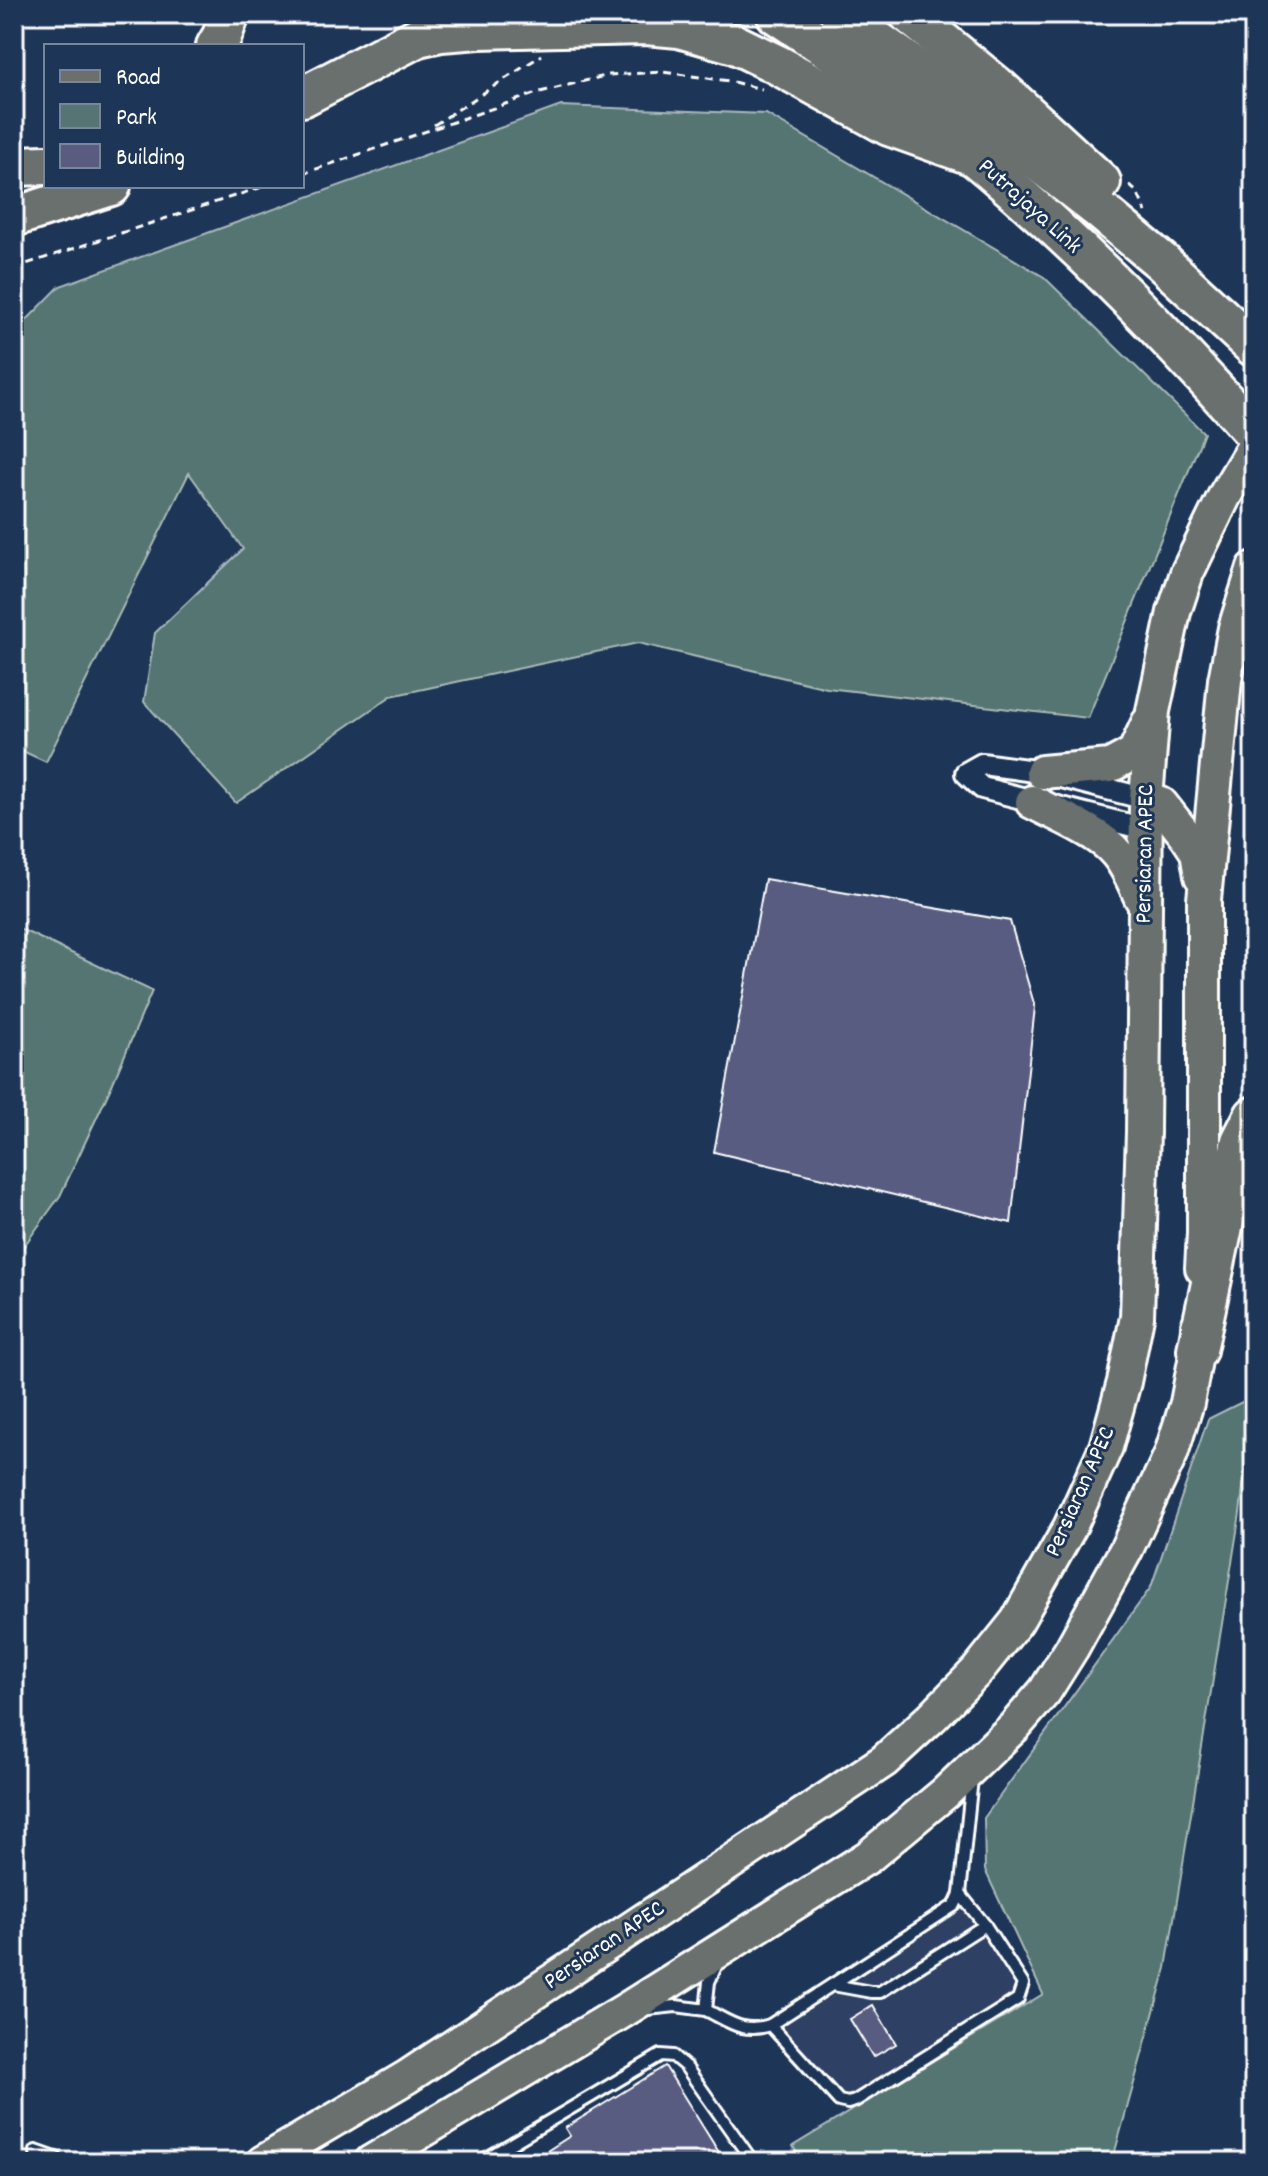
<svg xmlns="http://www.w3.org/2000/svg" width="1268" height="2176" font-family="Dekko,sans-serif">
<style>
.built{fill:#2f4163}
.green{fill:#557473;stroke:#aabab9;stroke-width:2}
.building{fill:#595c80;stroke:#fff;stroke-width:2}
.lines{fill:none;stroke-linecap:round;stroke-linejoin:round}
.service-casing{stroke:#fff;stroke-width:16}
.minor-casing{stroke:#fff;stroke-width:26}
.primary-casing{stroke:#fff;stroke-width:38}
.motorway-casing{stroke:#fff;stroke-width:44}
.path{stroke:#fff;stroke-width:3;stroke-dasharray:8 6;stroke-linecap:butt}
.service{stroke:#1d3557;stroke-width:10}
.minor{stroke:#1d3557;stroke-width:20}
.primary{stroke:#6b706d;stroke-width:32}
.motorway{stroke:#6b706d;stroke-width:38}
.labels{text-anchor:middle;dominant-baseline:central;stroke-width:6;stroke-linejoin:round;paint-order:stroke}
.street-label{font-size:24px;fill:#fff;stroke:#1d3557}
</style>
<rect width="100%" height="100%" fill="#1d3557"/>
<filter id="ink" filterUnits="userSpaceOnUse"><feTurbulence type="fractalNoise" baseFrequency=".0125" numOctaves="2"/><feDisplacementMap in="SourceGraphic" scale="16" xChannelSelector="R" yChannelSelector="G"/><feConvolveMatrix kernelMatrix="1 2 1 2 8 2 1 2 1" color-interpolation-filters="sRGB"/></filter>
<g filter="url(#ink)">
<path class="built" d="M963,1906L1017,1985L1014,1994L853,2096H842L780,2027Z"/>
<g class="green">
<path d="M561,106L766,114L1044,277L1204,433L1088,718L827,688L638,643L391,696L236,803L144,702L155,633L243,549L189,473L46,762L14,747V333L60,286Z"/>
<path d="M14,926L152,991L112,1085L60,1196L14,1260Z"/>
<path d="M1254,1396L1240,1513L1166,1968L1112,2162H801L793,2146L1043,1994L985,1870L984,1818L1151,1587L1208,1419Z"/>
</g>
<g class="building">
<path d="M765,879L1010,921L1035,1007L1011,1223L714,1152Z"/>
<path d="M873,2005L896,2044L873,2057L850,2019Z"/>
<path d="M665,2066L725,2162H530L570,2136L565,2128Z"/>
</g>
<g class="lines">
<g class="service-casing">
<g id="service">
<path d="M833,1985L871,1992H880L985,1925"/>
<path d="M647,2009L676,2006L706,2010L709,1982L717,1964"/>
<path d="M706,2010C730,2022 743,2034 770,2025L955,1905L960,1894L972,1778"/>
<path d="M770,2025L839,2101L848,2103L855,2101L1018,1999L1023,1984L985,1925L960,1894"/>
<path d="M37,2162L36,2151L56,2158L59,2162"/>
<path d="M480,2162L661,2055L673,2056L686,2067L753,2162"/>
</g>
</g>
<g class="minor-casing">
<path id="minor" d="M1145,829L982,788L966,773L982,764L1042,772L1146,799"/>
</g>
<g class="primary-casing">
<g id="primary">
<path d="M1042,772L1110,766L1134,753L1148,723"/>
<path d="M1146,799L1161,804L1187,837L1197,852L1201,876"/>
<path d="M1032,802C1057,815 1101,833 1117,854C1128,867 1134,883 1141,898"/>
<path d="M1202,1268L1204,1233V900L1225,680L1235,628L1254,568"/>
<path d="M263,2162L407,2077L884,1761L932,1717L977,1671L1017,1621L1070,1527L1106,1447L1124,1382L1137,1317L1143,1132L1146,799L1153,711L1174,612L1187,573L1225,495L1254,446"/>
<path d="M371,2162L625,2010L868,1857L945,1793L1014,1727L1045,1691L1072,1648L1126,1550L1171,1454L1187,1403L1197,1350L1198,1326"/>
</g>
</g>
<g class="motorway-casing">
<g id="motorway">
<path d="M776,14C831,51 888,88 940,129C1054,218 1158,324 1254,433"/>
<path d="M840,14L948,91L1096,207L1161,261L1254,347"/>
<path d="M909,14L999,88L1101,182"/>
<path d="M216,46L222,36L230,14"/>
<path d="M302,97L418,37L441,32L479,29L646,25L679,28L735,44L776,64L889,126L971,155"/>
<path d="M14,166L46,165"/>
<path d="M14,217L111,186"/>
<path d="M1197,1350L1241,1141L1254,1116"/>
</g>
</g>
<g class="path">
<path d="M434,125L542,55"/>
<path d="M302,174L540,92L609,75L663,72L729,81L762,89"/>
<path d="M1129,185L1137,192L1146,212"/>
<path d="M14,268L265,186"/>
</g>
<use href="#service" class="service"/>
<use href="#minor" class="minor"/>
<use href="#primary" class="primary"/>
<use href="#motorway" class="motorway"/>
</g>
</g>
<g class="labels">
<g class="street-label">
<text transform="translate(1029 207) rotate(42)">Putrajaya Link</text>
<text transform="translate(1146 854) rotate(-89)">Persiaran APEC</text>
<text transform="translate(1081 1492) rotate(-66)">Persiaran APEC</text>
<text transform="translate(605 1946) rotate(-34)">Persiaran APEC</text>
</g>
</g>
<rect width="1268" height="2176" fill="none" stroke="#1d3557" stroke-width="48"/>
<rect x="24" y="24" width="1220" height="2128" fill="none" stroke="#fff" stroke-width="3" filter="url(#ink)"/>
<rect x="44" y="44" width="260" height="144" fill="#1d3557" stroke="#77869a" stroke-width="2"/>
<rect x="60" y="70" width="40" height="12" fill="#6b706d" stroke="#77869a" stroke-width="2"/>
<text x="116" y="84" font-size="24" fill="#ffffff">Road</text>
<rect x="60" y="104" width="40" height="24" fill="#557473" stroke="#77869a" stroke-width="2"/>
<text x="116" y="124" font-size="24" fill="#ffffff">Park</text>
<rect x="60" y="144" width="40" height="24" fill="#595c80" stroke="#77869a" stroke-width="2"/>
<text x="116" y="164" font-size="24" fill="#ffffff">Building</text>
</svg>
